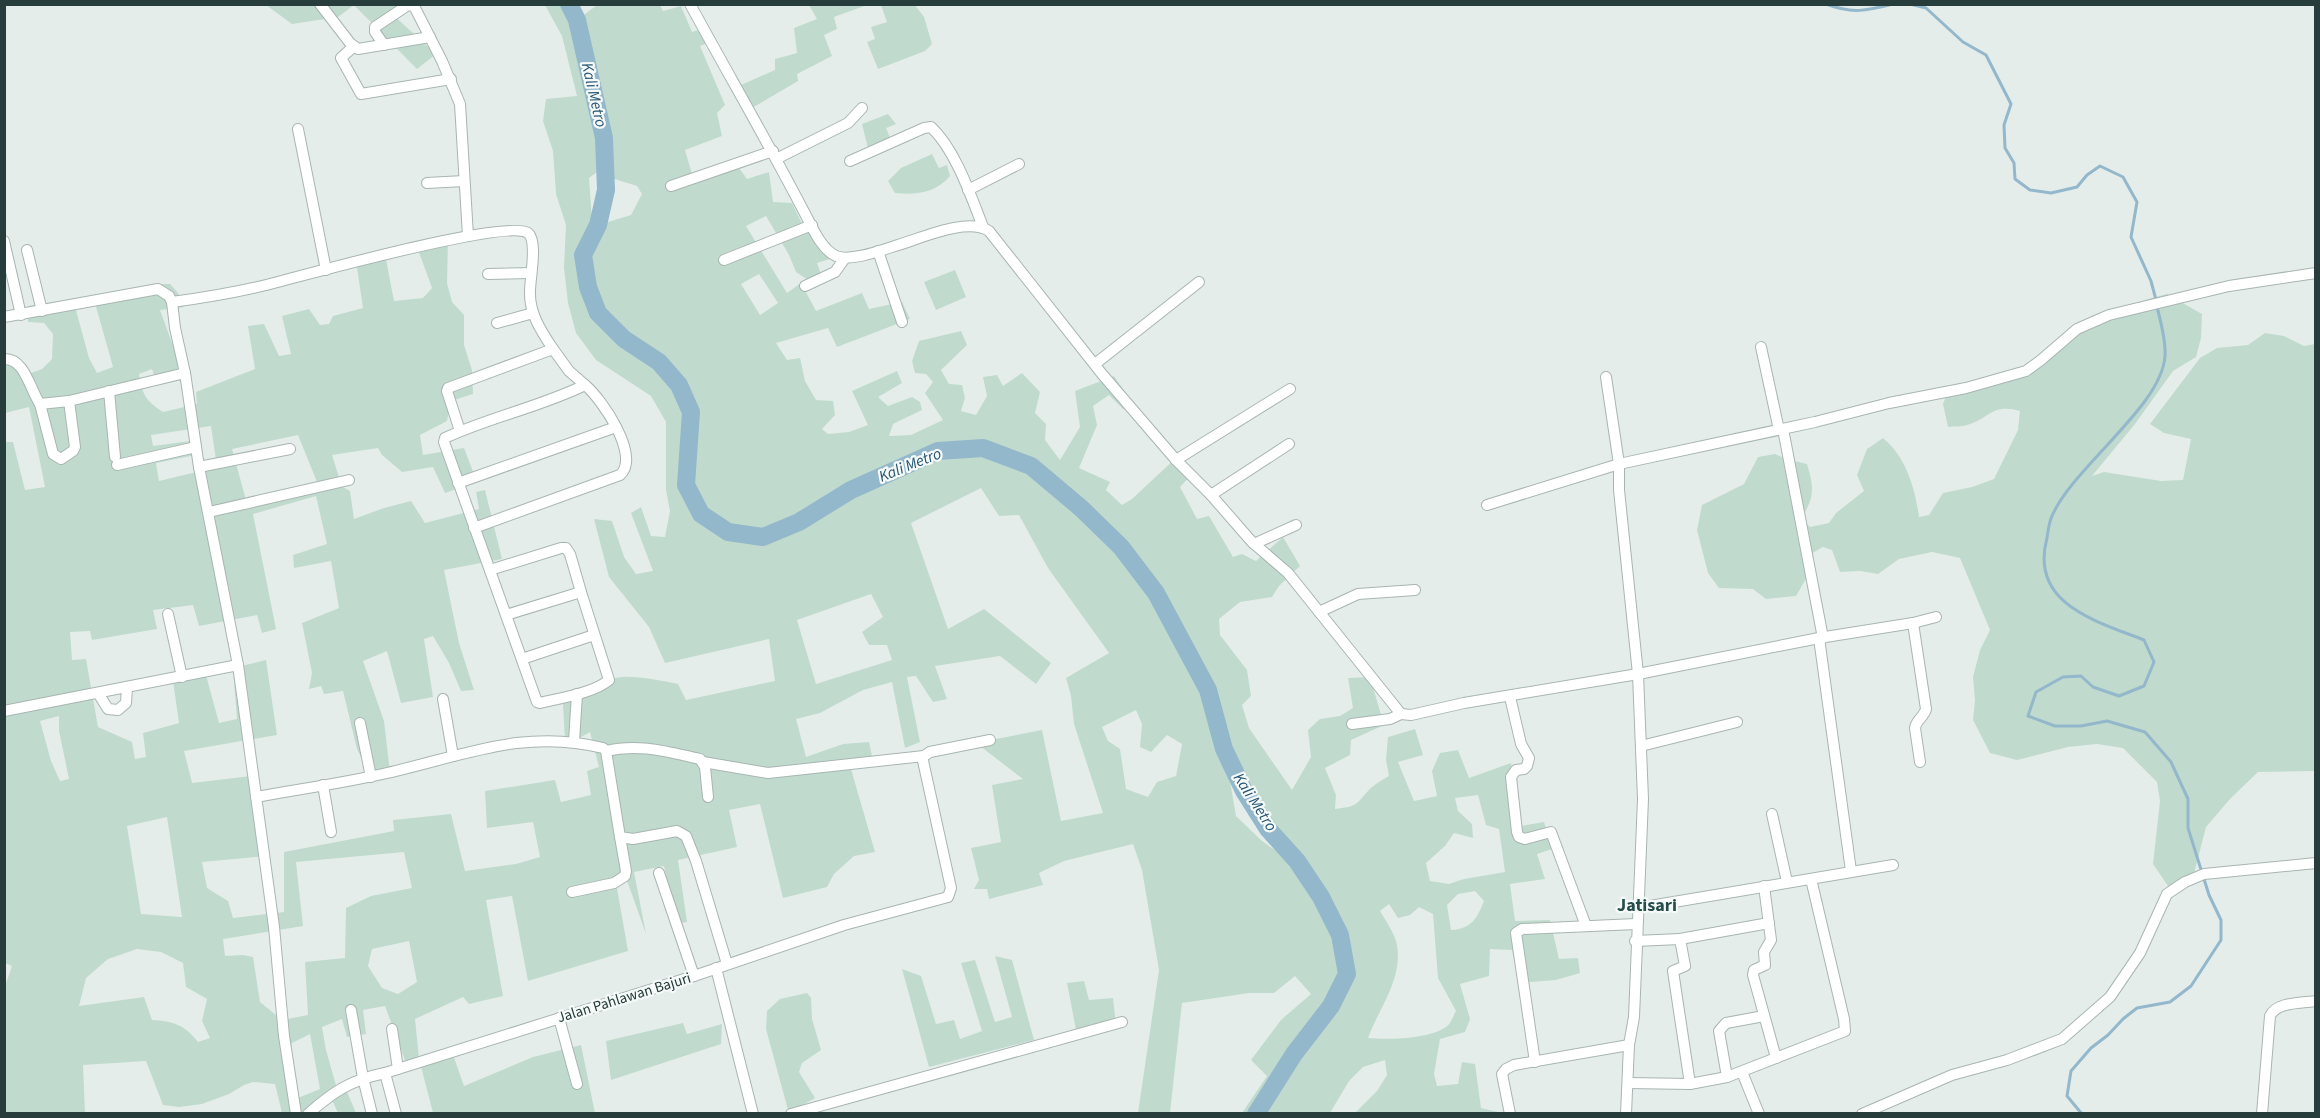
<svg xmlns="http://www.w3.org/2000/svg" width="2320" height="1118" font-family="'Source Sans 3',sans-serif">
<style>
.green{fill:#c0dbcd;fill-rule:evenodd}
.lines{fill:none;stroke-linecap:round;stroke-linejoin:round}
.stream{stroke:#93b7cb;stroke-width:3}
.river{stroke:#93b7cb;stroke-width:18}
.minor-casing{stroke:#a8b5b3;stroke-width:12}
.minor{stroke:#fff;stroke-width:10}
.labels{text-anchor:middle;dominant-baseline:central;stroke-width:4.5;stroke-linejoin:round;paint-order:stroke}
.street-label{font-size:15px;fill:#263d3b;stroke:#f5f9f8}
.water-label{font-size:16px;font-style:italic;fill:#265673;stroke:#f5f9f8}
.quarter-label{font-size:18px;font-weight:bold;fill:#244d4b;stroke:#f5f9f8}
</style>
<rect width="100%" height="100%" fill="#e5edeb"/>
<g class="green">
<path d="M914,4L924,17L932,44L925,51L878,69L867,42L875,39L871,27L887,22L881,5Z"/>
<path d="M266,5H354L338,17L292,24Z"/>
<path d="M354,5H403L392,14L436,54L417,69Z"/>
<path d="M545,5H569L577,20L597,5H660L663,11L681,6L692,32L705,28L710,42L700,46L725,105L717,113L722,136L685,150L692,174L734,161L747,179L769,172L773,202L792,203L806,232L811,233L830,259L817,263L821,274L808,280L796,272L789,255L766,216L746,226L787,293L801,283L816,311L862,293L869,309L902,302L910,319L837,347L828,328L776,343L787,360L800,358L805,381L816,400L833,401L835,415L822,429L828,434L849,432L868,425L852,391L897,371L902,383L878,397L888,406L912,397L920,402L922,410L893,424L889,436L911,435L943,420L925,393L933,382L926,374L915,373L912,361L919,341L961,331L967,345L941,370L949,384L962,385L965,398L961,411L976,415L987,396L983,377L997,375L1003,386L1022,373L1040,392L1035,413L1046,424L1045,440L1060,460L1080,427L1075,391L1114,376L1132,402V409H1123L1109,395L1093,406L1097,425L1079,468L1110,482L1106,490L1122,505L1132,499L1178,456L1192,474L1180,487L1197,519L1209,516L1233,557L1242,554L1256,561L1283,537L1300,566L1279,586L1272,597L1240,602L1219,619L1220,635L1247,670L1251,696L1242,705L1249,728L1292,790L1311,757L1308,730L1320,719L1340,716L1353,708L1348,678L1370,677L1384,725L1351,740L1350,755L1325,768L1336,795L1335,809C1356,806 1354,807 1368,791C1373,785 1382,780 1389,776L1386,760L1388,737L1415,729L1423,755L1398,762L1414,801L1437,796L1432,771L1440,753L1458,750L1469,778L1511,763L1521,826L1544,822L1552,849L1537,854L1545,879L1510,884L1515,921L1550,920L1559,959L1578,958L1580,973L1556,980L1519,983L1512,950L1490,949L1489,976L1460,984L1470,1019L1465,1032L1440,1039L1434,1074L1437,1086L1458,1084L1462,1062L1475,1064L1481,1108L1502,1113H1355L1377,1091L1387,1075L1385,1060L1363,1067L1349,1081L1330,1113H1242L1267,1076L1251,1060L1281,1020L1311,994L1295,976L1274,993H1249L1182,1003L1170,1113H1138L1159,970L1142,870L1133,844L1064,861L1039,873L1043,885L989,899L987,889H974L979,880L971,848L1001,842L992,785L1023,779L976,743L1042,730L1061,821L1103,813L1074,724L1071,696L1066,678L1109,653L1048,568L1019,515L999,516L981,488L911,523L948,629L984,609L1051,663L1036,684L1000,656L935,666L947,699L933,702L916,676L907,677L920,742L905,748L892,682L863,690L820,713L796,719L806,757L843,744L869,742L873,761L851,769L875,852L854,856L834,874L827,887L783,898L760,804L729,810L737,847L678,860L687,922L676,924L664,866L634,872L646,934L624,872L615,877L628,951L528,981L512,896L486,900L503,996L469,1004L463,997L415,1019L419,1058L451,1049L464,1086L533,1057L581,1045L595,1113H433L419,1059L406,1063L385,1006L363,1010L366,1034L347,1037L342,1019L322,1027L326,1050L339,1096L347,1092L356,1113H338L333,1102L313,1113H282L275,1084L253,1082L244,1085L229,1094L202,1104L179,1107L163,1105L146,1061L83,1065L85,1113H5L4,989L12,966L5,963V442H13L25,490L45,487L29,407L5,413V363L16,359L23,376L42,369L52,359L53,334L44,323L28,322V306L73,299L89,358L97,373L113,367L93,296L159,284H170L178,293L184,307L160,310L177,357L182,380L164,383L155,378L152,369L139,374C142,394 146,401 163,412L197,404L196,392L255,369L248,326L264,324L279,356L291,354L282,316L309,309L320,325L329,324L333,316L363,308L356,261L385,254L394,301L423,298L432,288L417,247L448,238L447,283L452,302L464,315V345L472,370L473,394L451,401L447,421L420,435L423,455L464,448L477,482L445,493L433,467L402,472L382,455L378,448L332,455L338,474L339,485L350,491L354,519L384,508L411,501L425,523L479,509L476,492L485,490L502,559L444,570L459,643L474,690L461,691L449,663L433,636L424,639L433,697L401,703L387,651L363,661L384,721L390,772L371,777L357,749L343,691L324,694L321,686L309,689L312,673L302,623L339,608L331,561L294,568L293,555L327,544L316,496L253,514L276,629L262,633L257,615L199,626L193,605L153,610L157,629L92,640L90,631L70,632L72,660L86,659L98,727L132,742L135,759L146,757L143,733L179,723L173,681L206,675L219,723L237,719L233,668L266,660L277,735L184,751L192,783L251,776L264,813L266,856L202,862L207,888L228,901L233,918L284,912V852L394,831L393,820L451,814L465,871L516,864L540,857L533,822L487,828L485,791L555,780L561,802L591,795L587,771L599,767L590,732L574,741H565L563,704C580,693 602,679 622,677C640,676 661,681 678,684L686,700L775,681L769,639L665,663L649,627L609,577L594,519L612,521L624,557L636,574L653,571L631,513L641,507L651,536L665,537L670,511L666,490V422L651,396L596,360L576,333L568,303L564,268L566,225L556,194L553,151L543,121L546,99L577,96L562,36ZM605,166V176L637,186L642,194L631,215L598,225L593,235L589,178ZM759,274L778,303L760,315L741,284ZM211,426L217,467L159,481L156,463L201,454L198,440L153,446L151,435ZM298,435L317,482L246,500L232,449ZM871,594L883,617L862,632L869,645H887L892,660L816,684L797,620ZM1136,710L1142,724L1140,747L1151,752L1167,735L1182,744L1176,776L1157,782L1148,797L1126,789L1120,749L1108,741L1102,727ZM59,716V731L69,779L60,781L51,761L40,721ZM1225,752L1244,791L1268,829L1296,861L1294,863L1262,841L1236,816ZM1478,795L1486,825L1499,829L1505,872L1464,879L1449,884L1430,881L1426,863L1445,846L1454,833L1473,838L1472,824L1458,811L1455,798ZM167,817L182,917H181L141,914L127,826ZM404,852L412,888L371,896L346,908L345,958L305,962L308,1015L282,1020L260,1002L253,957L243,955L225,956L223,939L303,926L296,862ZM1475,891L1484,901C1477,919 1471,929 1451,930L1447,905L1458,894ZM1389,904L1398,918L1410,915L1419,907L1433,914L1438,978L1456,1011C1453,1016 1451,1024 1446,1027C1429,1039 1387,1040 1368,1038C1379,1008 1403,979 1397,945C1395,934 1386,921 1380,911ZM409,941L417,982L398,994L382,988L368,966L372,949ZM137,949L161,952L183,963L186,987L207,999L202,1021L210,1038L198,1042C185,1025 173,1021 152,1020L144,997L79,1006L86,978L108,959ZM310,1034L320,1089L293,1100L287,1058L292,1043Z"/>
<path d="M809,5H867L834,17L837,29L824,35L832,56L797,74L798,81L752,108L741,85L775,70V59L797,53L794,28L817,19Z"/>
<path d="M888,114L896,124L886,128L891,140L868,148L862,124Z"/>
<path d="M932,154L939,168L947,165L950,176C936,193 916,195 895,193L888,181L901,168Z"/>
<path d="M955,270L966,297L936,310L924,282Z"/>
<path d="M2167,294L2202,314L2201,338L2196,357L2173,371L2135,424L2092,476L2104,472L2161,481L2183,480L2191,439L2164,433L2150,424L2200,358L2217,348L2248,345L2265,333L2284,336L2304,346L2315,344V771L2258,772L2230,799L2206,827L2191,885L2178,891L2168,886L2153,864L2160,801L2157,782L2123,748L2097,744L2068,747L2017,760L1990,753L1973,720L1975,700L1973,677L1980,650L1990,630L1960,558L1932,552L1899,559L1878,574L1860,571L1840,572L1832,550L1823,547L1809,555L1807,577L1796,596L1766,599L1753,589L1719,588L1708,573L1697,530L1702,505L1744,484L1758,457L1775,454L1786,459L1807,464C1814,487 1815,498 1801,518L1810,527L1829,523L1836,513L1864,491L1857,475L1867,449L1883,438C1906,457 1915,488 1919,517L1929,515L1943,493L1972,487L1994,479L2018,430L2020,411C1991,403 1991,418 1967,425C1962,427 1954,426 1948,427L1943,404L1948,391L2026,371L2069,335L2109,315L2145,300Z"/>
<path d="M995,956L1012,960L1034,1040L929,1067L902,969L921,976L936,1024L954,1020L960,1039L982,1031L961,963L975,960L995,1022L1012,1017Z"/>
<path d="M1084,981L1089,1000L1113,998L1116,1025L1077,1035L1067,983Z"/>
<path d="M807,993L811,998L812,1019L821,1050L802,1063L799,1072L815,1098L794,1110H788L766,1029L767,1011L780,999Z"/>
<path d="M683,1023L687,1034L722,1024L721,1044L611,1080L606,1041Z"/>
</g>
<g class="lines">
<g class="stream">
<path d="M1826,4C1852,14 1866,11 1893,4"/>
<path d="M1910,4L1926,8L1963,42L1986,55L2011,104L2004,125L2005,148L2014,163L2015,179L2030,190L2051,193L2077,187L2087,175L2100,166L2123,177L2137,202L2131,237L2151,281L2156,300"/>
<path d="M2082,1114L2067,1096L2071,1071L2091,1048L2108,1035L2123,1019L2137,1008L2170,1002L2191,986L2221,940V920L2209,895L2188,828V799L2171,762L2145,732L2107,721L2081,726H2055L2028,716L2036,692L2063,677L2081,676L2093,687L2119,696L2144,686L2154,662L2144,640C2096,621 2029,604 2047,538C2048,531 2049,522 2052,516C2073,467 2162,406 2165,356C2166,341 2161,322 2157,307"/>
</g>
<path class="river" d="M569,4L577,20L604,138L606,190L598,225L583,255L588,287L598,313L624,339L659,362L679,385L691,412L686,485L701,514L728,532L763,537L799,522L851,490L938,451L983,448L1031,466L1082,509L1121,547L1156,593L1208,690L1224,749L1244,791L1268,829L1297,861L1321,897L1340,935L1347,974L1331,1006L1294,1054L1256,1114"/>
<g class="minor-casing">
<g id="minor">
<path d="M320,4L350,43L358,49L430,37"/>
<path d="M690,4C727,72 766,139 802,208C810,222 820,249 836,256C851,262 882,250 898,245C922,238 967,217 989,231L1102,374L1176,460L1211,495L1252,542L1288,573L1401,714L1411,715L1464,703L1638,674L1819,638L1913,623L1936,617"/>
<path d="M384,45L375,32V27L408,5L414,6L442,61L460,104L468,236"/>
<path d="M353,47L341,58L361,94L451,79"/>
<path d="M298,129L326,270"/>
<path d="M776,159L848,123L862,108"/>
<path d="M850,161L924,128L931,127C955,149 971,196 983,227"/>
<path d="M427,183L464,181"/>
<path d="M671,186L773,151"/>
<path d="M968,190L1019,164"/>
<path d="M4,241L21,315"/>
<path d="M27,250L42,311"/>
<path d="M878,251L902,322"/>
<path d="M724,260L812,225"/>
<path d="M488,274L531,273"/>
<path d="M805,286L835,272L845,258"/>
<path d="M172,302C202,298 232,293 262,286C299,277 506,218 528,233C538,241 530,278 530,291C529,313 541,331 553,349L448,388L447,391L460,431"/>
<path d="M4,317L158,289L169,296L172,302L175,328L185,373L199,467L238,665"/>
<path d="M497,323L533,313"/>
<path d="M1761,347L1779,430"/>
<path d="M553,349L569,371L585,385"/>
<path d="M4,359C25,358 30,390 40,404L69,401"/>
<path d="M1095,364L1199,282"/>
<path d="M109,391L115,457"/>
<path d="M40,404L53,454L61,459L73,451L75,447L69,401L185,373"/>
<path d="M1783,429L1823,638"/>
<path d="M1176,460L1290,389"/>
<path d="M117,465L196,447"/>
<path d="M199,467L290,449"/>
<path d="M458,483L616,427"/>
<path d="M1211,495L1289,444"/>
<path d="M1487,505L1619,464L1606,377"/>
<path d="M209,512L349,480"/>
<path d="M474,528L620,475C641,456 602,399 585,385C540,407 490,417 445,438L444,442L537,702L540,703C560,698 594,693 609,680L581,592L506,615"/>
<path d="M1254,544L1296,525"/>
<path d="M490,570L561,548H566L570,554L581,592"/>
<path d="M1319,612L1358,594L1415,590"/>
<path d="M168,614L182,677"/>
<path d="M1913,623L1926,709C1924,717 1916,720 1915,728L1920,762"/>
<path d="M1819,638L1851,871"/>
<path d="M522,659L594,635"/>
<path d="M98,693L108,709L118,710L126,703L127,687"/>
<path d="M1510,697L1521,744L1529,758L1527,766L1524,769L1516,770L1511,777L1517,832L1519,837L1525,839L1551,832L1586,926"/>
<path d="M443,699L453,756"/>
<path d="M4,711L238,665L274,927L284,1036L296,1114"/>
<path d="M360,723L371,777"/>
<path d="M1352,724L1390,719L1401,714"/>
<path d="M574,741L577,694"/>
<path d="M1641,746L1737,722"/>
<path d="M606,751C639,743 668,752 700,759L705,767L708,797"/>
<path d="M703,762L768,773L924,756"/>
<path d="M323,785L331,832"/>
<path d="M256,797C300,789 344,783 387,773C462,756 525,728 603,748L606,751L620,837L633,839L677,831L686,836L696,861L727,964"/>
<path d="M1772,814L1787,882"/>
<path d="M659,873L694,976"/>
<path d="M1764,886L1771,940L1764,952L1765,965L1754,970L1753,975L1776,1058"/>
<path d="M572,892L614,883L625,876L626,871L620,837"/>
<path d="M1638,908L1893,865"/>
<path d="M1680,939L1769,923"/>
<path d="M1635,941L1680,939L1685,966L1673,971L1690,1084"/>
<path d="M716,968L753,1114"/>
<path d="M351,1010L363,1078L372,1114"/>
<path d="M559,1018L577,1084"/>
<path d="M392,1029L398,1069"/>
<path d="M1535,1062L1516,933L1522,929L1636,924"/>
<path d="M1742,1072L1759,1114"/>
<path d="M385,1073L396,1114"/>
<path d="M1727,1077L1719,1031L1726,1023L1764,1016"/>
<path d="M1628,1083L1690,1084L1727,1077L1845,1031L1844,1019L1811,879"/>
<path d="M308,1114C334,1091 351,1080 385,1073L694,976L844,925L948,897L951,888L923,761L924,756L930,752L990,740"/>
<path d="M791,1114L1122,1022"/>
<path d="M1510,1114L1502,1074L1506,1069L1514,1065L1629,1045"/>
<path d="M1626,1114L1629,1045L1634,1017L1643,799L1638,674L1619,490V464L1815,422L1889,403L1966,388L2026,371L2041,360L2077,329L2109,315L2229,286L2316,273"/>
<path d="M1862,1114L1952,1075L2007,1060L2062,1039L2110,997L2140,953L2167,894L2185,882L2204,874L2316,863"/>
<path d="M2262,1114L2270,1016C2276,1002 2301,1003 2316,1001"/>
</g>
</g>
<use href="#minor" class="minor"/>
</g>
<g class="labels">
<g class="street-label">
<text transform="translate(624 998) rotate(-17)">Jalan Pahlawan Bajuri</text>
</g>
<g class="water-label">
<text transform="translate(594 95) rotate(77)">Kali Metro</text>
<text transform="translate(910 465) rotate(-22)">Kali Metro</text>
<text transform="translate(1255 802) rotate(57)">Kali Metro</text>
</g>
<g class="quarter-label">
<text x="1647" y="905">Jatisari</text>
</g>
</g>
<rect width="2320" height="1118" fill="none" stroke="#263d3b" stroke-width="12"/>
</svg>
